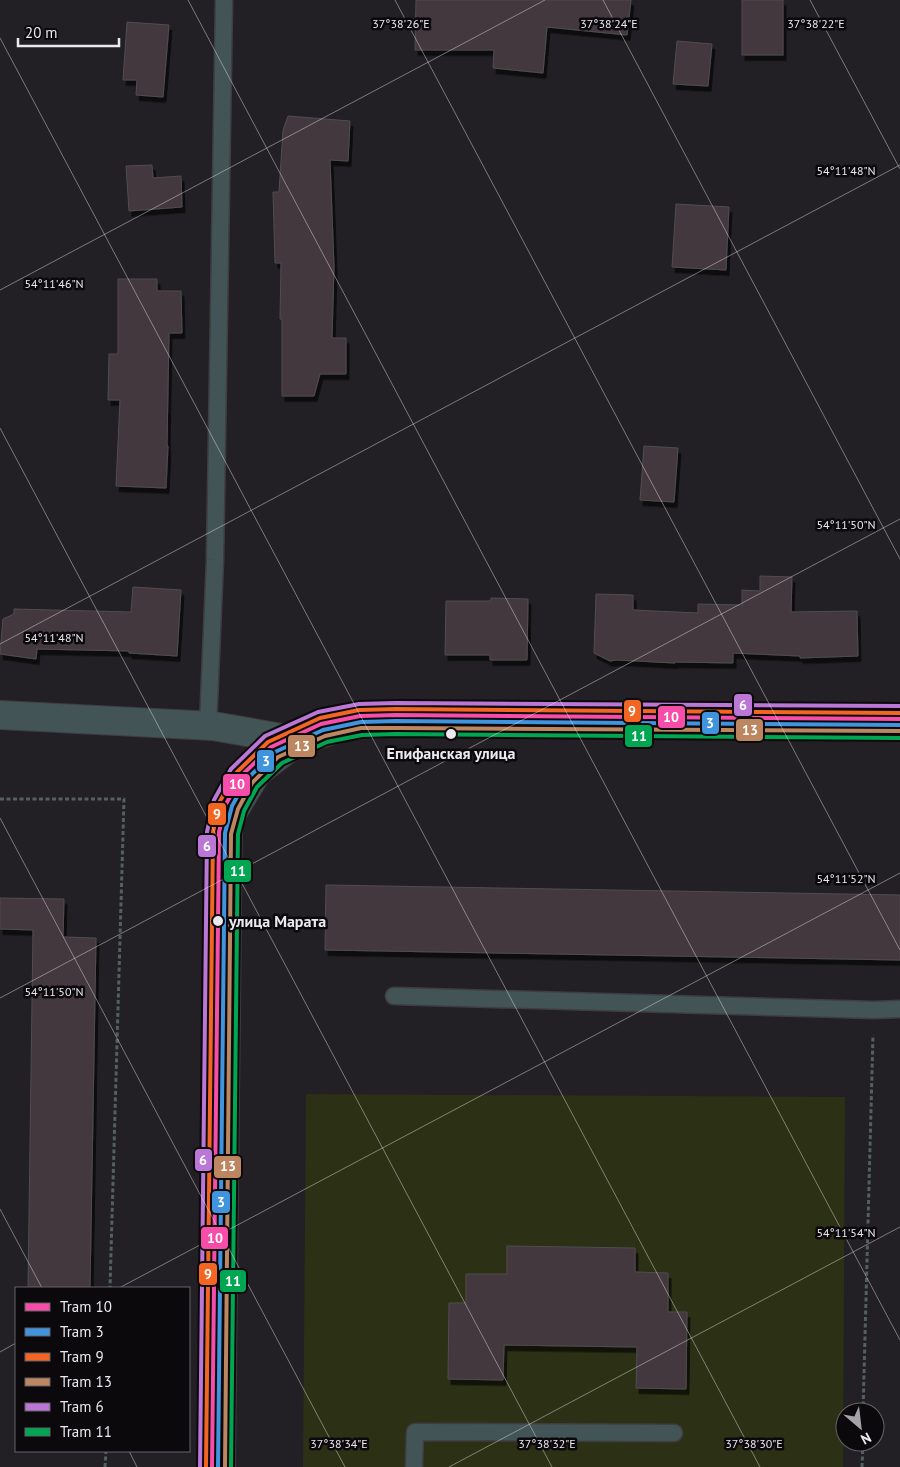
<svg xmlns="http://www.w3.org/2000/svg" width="900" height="1467" font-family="'PT Sans',sans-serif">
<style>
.green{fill:#2c3015;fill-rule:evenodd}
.building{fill:#42373d;stroke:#504d4f;filter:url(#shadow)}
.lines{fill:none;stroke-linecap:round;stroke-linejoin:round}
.lane-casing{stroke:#3e3d3f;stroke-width:19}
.street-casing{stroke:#3e3d3f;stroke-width:30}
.path{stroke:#545f61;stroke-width:3;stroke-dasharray:4 2.5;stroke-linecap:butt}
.lane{stroke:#435456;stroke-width:16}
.street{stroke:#435456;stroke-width:28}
.tram-1-casing{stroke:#0b090c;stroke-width:8}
.tram-2-casing{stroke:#0b090c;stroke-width:8}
.tram-3-casing{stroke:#0b090c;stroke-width:8}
.tram-4-casing{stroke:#0b090c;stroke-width:8}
.tram-5-casing{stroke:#0b090c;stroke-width:8}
.tram-6-casing{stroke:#0b090c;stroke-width:8}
.tram-1{stroke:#f54da8;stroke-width:4}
.tram-2{stroke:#4094de;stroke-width:4}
.tram-3{stroke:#f26522;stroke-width:4}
.tram-4{stroke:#bb8660;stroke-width:4}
.tram-5{stroke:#ba77d6;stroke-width:4}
.tram-6{stroke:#00a651;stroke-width:4}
.ticks{fill:none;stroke:#ebe9ee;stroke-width:1;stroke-opacity:0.45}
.stop-dot{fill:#ebe9ee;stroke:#0b090c;stroke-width:2}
.labels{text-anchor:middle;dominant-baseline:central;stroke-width:5;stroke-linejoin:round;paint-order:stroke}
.stop-label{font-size:16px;font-weight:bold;fill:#ebe9ee;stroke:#0b090c}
.ticks-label{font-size:12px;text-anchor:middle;fill:#ebe9ee;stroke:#0b090c;stroke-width:5;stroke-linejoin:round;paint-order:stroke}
.line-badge{stroke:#0b090c;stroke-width:2}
.badge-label{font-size:14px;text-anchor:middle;font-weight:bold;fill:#fff}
</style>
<defs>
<filter id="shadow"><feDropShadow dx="3" dy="5.5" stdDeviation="0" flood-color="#0009"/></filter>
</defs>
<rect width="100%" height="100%" fill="#222024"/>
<path class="green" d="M306,1094L845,1097L843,1467H303ZM507,1246L635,1248V1272L668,1273V1312H687L686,1388H636L637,1347L504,1345L448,1379L449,1303H466V1274H507Z"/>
<g class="building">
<path d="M416,0H631L627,35L547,27L543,73L493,68L494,50H415Z"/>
<rect x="742" y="0" width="41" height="55"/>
<path d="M127,22L169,25L163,97L136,95L137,80H123Z"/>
<path d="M677,41L712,44L708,86L673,84Z"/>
<path d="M288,116L350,121L348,161L330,160L334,267L332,338H346V374H320L314,396H282V319H280L281,263H275L273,192H279L283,130Z"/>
<path d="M152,165L153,178L181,176L182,207L129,211L126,166Z"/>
<path d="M676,204L729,207L726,270L672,267Z"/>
<path d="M118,279H157V291H181L182,333H169L167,445L168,446L166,488L116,486L120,400H108L109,354H118Z"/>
<path d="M644,446L678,448L674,502L640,500Z"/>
<path d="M760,576L792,577L791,612L857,611L858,656L800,658V656L733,653V663L675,662V663L617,660L610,661L594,653L596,594L633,595V610L698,613V604L742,605V590L760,591Z"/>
<path d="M133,587L181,590L177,656L129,653V651L37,649L36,659L0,654L3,619L14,614V609L131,612Z"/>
<path d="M491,598L528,599L527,660H490V655H445L446,601H491Z"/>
<path d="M326,885L900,895V960L325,950Z"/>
<path d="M0,898L64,899L63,937L96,938L90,1288H28L33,930L0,929Z"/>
<path d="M507,1246L635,1248V1272L668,1273V1312H687L686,1389L636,1388L637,1347L504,1345L503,1380L448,1379L449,1303H466V1274H507Z"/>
</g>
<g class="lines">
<g class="lane-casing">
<g id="lane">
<path d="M208,726L215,560L224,0"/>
<path d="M394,996L874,1010L900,1009"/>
<path d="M414,1467L415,1432L674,1433"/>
</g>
</g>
<g class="street-casing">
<g id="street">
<path d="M0,715L213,726L298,741L349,725L397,722L900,726"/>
<path d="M221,1467L228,820L257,772L298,741"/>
</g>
</g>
<g class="path">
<path d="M0,799H124L110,1288"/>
<path d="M863,1412L873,1035"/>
<path d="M105,1467L106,1451"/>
<path d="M862,1467L863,1442"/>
</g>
<use href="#lane" class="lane"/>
<use href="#street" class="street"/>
<g class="tram-1-casing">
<path id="tram-1" d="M212,1467L219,832L226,804L242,775L271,747L321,724L360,716L396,715L900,719"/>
</g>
<g class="tram-2-casing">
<path id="tram-2" d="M218,1467L225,833L232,806L247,779L275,752L323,730L361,722L396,721L900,725"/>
</g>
<g class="tram-3-casing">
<path id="tram-3" d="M206,1467L213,832L220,801L237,772L268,742L320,718L359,710L396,709L900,713"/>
</g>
<g class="tram-4-casing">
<path id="tram-4" d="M225,1467L231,834L238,809L252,783L278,757L325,736L361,728H396L900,731"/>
</g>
<g class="tram-5-casing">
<path id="tram-5" d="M200,1467L207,832L214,800L231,769L265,736L318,712L359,704L396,703L900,706"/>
</g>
<g class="tram-6-casing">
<path id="tram-6" d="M231,1467L238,834L244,811L257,787L282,763L327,742L362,735L396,734L900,738"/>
</g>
<use href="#tram-1" class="tram-1"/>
<use href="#tram-2" class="tram-2"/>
<use href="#tram-3" class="tram-3"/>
<use href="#tram-4" class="tram-4"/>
<use href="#tram-5" class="tram-5"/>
<use href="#tram-6" class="tram-6"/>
</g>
<path class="ticks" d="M188,0L900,1340M395,0L900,950M603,0L900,559M810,0L900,169M0,38L760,1467M0,290L545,0M0,428L552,1467M0,644L900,165M0,818L345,1467M0,998L900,519M0,1209L42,1288M119,1288L900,873M0,1352L16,1343M129,1451L137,1467M449,1467L900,1227"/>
<g class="stop-dot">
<circle cx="451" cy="734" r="6"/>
<circle cx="218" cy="921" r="6"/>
</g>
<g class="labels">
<g class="stop-label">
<text x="451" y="753">Епифанская улица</text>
<text x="229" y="921" text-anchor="start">улица Марата</text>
</g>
</g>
<g class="ticks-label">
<text x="401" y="28">37°38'26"E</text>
<text x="609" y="28">37°38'24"E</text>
<text x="816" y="28">37°38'22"E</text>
<text x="846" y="175">54°11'48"N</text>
<text x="54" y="288">54°11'46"N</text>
<text x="846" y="529">54°11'50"N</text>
<text x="54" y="642">54°11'48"N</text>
<text x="846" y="883">54°11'52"N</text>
<text x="54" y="996">54°11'50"N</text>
<text x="846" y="1237">54°11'54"N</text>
<text x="339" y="1448">37°38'34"E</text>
<text x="547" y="1448">37°38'32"E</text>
<text x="754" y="1448">37°38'30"E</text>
</g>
<g class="line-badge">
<rect x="733" y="693" width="20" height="24" rx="5" fill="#ba77d6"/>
<rect x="623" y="699" width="19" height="24" rx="5" fill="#f26522"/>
<rect x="657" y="705" width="29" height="24" rx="5" fill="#f54da8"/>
<rect x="701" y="711" width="19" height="24" rx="5" fill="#4094de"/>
<rect x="735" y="718" width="29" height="24" rx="5" fill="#bb8660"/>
<rect x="624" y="724" width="29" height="24" rx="5" fill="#00a651"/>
<rect x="287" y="734" width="29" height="24" rx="5" fill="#bb8660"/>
<rect x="256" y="749" width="19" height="24" rx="5" fill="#4094de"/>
<rect x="222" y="773" width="29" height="24" rx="5" fill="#f54da8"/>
<rect x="207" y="802" width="20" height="24" rx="5" fill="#f26522"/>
<rect x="197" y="834" width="20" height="24" rx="5" fill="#ba77d6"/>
<rect x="223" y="859" width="29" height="24" rx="5" fill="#00a651"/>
<rect x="194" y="1148" width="19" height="24" rx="5" fill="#ba77d6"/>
<rect x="213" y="1155" width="29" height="24" rx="5" fill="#bb8660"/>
<rect x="211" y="1190" width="20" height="24" rx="5" fill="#4094de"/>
<rect x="200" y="1226" width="29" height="24" rx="5" fill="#f54da8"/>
<rect x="198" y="1262" width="20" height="24" rx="5" fill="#f26522"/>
<rect x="219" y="1269" width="28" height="24" rx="5" fill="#00a651"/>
</g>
<g class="badge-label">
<text x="743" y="710">6</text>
<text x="632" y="716">9</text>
<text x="671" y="722">10</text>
<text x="710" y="728">3</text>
<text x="750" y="735">13</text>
<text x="639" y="741">11</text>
<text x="302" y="751">13</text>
<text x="266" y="766">3</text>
<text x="237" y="789">10</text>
<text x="217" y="819">9</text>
<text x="207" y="851">6</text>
<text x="238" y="876">11</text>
<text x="203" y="1165">6</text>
<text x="228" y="1171">13</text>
<text x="221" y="1207">3</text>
<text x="215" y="1243">10</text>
<text x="208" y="1279">9</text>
<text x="233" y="1286">11</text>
</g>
<rect x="15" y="1287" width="175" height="165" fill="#0b090c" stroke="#656366"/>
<rect x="25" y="1303" width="25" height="8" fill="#f54da8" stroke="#656366"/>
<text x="60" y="1312" font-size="15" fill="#ebe9ee">Tram 10</text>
<rect x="25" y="1328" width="25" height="8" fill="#4094de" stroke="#656366"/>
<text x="60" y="1337" font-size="15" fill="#ebe9ee">Tram 3</text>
<rect x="25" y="1353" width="25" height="8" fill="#f26522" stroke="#656366"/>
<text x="60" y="1362" font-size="15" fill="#ebe9ee">Tram 9</text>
<rect x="25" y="1378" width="25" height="8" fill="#bb8660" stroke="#656366"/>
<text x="60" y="1387" font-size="15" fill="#ebe9ee">Tram 13</text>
<rect x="25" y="1403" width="25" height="8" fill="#ba77d6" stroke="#656366"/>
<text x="60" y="1412" font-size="15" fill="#ebe9ee">Tram 6</text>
<rect x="25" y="1428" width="25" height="8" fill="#00a651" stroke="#656366"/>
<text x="60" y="1437" font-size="15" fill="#ebe9ee">Tram 11</text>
<g transform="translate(860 1427) rotate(152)"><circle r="24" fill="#0b090c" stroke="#656366"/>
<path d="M0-4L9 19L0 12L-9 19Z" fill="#a5a3a7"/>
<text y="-8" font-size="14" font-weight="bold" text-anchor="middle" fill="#ebe9ee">N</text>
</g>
<path d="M18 38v8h101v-8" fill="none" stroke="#ebe9ee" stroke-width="2.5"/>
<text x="25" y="38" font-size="15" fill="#ebe9ee" stroke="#0b090c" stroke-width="4" paint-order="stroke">20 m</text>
</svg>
